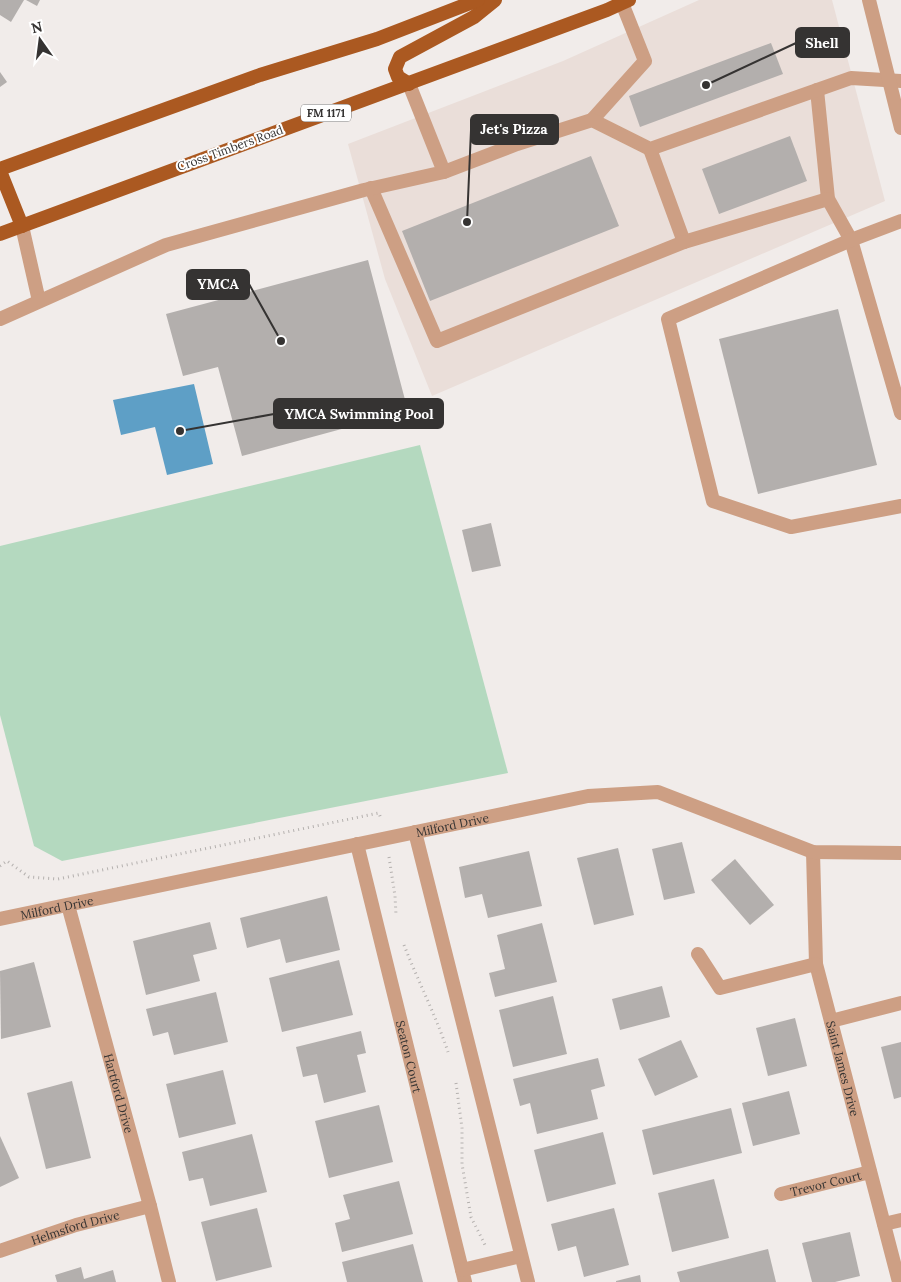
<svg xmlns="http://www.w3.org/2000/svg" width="901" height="1282" font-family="Lora,serif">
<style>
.built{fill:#eaded9}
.green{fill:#b4d9bf}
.water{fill:#5e9fc6}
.building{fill:#b3afad}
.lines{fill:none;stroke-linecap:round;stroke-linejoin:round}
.path{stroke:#b4b0ae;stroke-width:3;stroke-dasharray:1 4;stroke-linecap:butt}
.service{stroke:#cd9f84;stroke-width:14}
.minor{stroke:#cd9f84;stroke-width:14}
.tertiary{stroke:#cd9f84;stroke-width:14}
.primary{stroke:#ab5921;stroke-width:14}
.labels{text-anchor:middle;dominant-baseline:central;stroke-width:4;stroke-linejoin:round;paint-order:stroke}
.shield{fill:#fff;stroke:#727070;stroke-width:1}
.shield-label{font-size:11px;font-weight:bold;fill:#353332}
.street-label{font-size:12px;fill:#353332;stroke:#fff}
.leader{fill:none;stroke:#353332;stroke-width:2}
.callout-dot{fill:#353332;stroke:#fff;stroke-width:2}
.callout{fill:#353332;stroke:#353332;stroke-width:2}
.callout-label{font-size:14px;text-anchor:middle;font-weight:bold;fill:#fff}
</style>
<rect width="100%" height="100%" fill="#f1ecea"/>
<path class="built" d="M699,0H832L885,201L432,396L385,279L348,144L563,61Z"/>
<path class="green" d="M420,445L508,773L62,861L34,846L0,715V546Z"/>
<path class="water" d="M194,384L213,464L167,475L155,427L121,435L113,400Z"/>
<g class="building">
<path d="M0,0H24L11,22L0,15Z"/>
<path d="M26,0H40L37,6Z"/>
<path d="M771,43L783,74L640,127L629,96Z"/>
<path d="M0,72L7,82L0,87Z"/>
<path d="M790,136L807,181L719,214L702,169Z"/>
<path d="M591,156L619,226L430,301L402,231Z"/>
<path d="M368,260L408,411L242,456L218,367L183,376L166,314Z"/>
<path d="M838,309L877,465L758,494L719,339Z"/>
<path d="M491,523L501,566L472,572L462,530Z"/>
<path d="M682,842L695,893L664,900L652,849Z"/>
<path d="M618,848L634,915L594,925L577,858Z"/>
<path d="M529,851L542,906L488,918L482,894L465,898L459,867Z"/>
<path d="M735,859L774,905L750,925L711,880Z"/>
<path d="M327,896L340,950L286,963L280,939L247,948L240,918Z"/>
<path d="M210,922L217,949L193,955L200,981L146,995L133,941Z"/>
<path d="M542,923L557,982L495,997L489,973L505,969L497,935Z"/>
<path d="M339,960L353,1015L282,1032L269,978Z"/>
<path d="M34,962L51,1027L1,1039L0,971Z"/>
<path d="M662,986L670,1017L620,1030L612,999Z"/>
<path d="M216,992L228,1042L174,1055L168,1032L153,1036L146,1009Z"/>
<path d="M553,996L567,1054L513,1067L499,1010Z"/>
<path d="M795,1018L807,1066L768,1076L756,1028Z"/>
<path d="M361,1031L366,1053L357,1055L366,1092L324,1103L317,1074L303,1077L296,1047Z"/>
<path d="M681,1040L698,1077L655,1096L638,1059Z"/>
<path d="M901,1042V1097L894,1099L881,1047Z"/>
<path d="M598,1058L605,1086L591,1090L598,1119L537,1134L530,1103L520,1106L513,1079Z"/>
<path d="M223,1070L236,1124L179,1138L166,1084Z"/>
<path d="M72,1081L91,1158L46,1169L27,1093Z"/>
<path d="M789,1091L800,1134L753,1146L742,1103Z"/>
<path d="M379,1105L393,1162L329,1178L315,1121Z"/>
<path d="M731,1108L742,1153L653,1175L642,1130Z"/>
<path d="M603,1132L616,1184L547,1202L534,1150Z"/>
<path d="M252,1134L267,1192L210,1206L203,1178L189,1181L182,1152Z"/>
<path d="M0,1136L19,1178L0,1187Z"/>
<path d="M714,1179L729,1238L672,1252L658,1193Z"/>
<path d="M399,1181L413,1234L342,1252L335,1223L350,1219L343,1195Z"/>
<path d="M257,1208L272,1267L216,1281L201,1222Z"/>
<path d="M614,1208L629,1265L584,1277L576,1246L558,1251L551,1224Z"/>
<path d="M850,1232L860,1276L835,1282H812L802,1243Z"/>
<path d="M413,1244L423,1282H347L342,1262Z"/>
<path d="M768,1249L776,1282H680L677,1272Z"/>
<path d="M81,1267L84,1279L113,1270L116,1282H57L55,1275Z"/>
<path d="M640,1275L641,1282H616V1281Z"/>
</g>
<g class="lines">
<g class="path">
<path d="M389,857L395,896L396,915"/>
<path d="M0,866L7,861L29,877L58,879L379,813L381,819"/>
<path d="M404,945C418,981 436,1016 448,1052"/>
<path d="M456,1083L462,1128V1164L471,1217L485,1245"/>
</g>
<g class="service">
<path d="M817,90L828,199L851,240L901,413"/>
<path d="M592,120L645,61L622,3"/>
<path d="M650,149L684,242L828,199"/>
<path d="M444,172L517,144L592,120L650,149L851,78L901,81"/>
<path d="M371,188L437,341L684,242"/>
<path d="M901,221L851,240L668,319L713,501L791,527L901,506"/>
<path d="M22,226L39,301"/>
<path d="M0,319L166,245L364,190L444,172L409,84"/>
</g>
<g class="minor">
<path d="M415,832L528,1282"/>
<path id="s1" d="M357,844L465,1282"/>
<path id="s2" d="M813,852L816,964L899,1282"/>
<path id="s3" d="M68,905L150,1206L169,1282"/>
<path id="s4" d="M0,919L588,796L658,792L813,852L901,853"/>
<path d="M698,954L720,988L816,964"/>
<path d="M831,1021L901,1003"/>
<path id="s5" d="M781,1194L870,1172"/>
<path d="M884,1224L901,1220"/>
<path id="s6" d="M0,1251L76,1225L150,1206"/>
<path d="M462,1270L521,1256"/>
</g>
<path class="tertiary" d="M869,0L901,128"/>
<g class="primary">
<path d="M409,84L398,77L395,69L400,57L474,17L495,0"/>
<path d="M0,169L260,75L377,39L478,0"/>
<path d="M0,171L22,226"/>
<path d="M0,234C202,159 405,86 607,10L629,0"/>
</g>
</g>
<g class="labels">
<rect class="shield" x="301" y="104.5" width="50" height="17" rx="4"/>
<g class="shield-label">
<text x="326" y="113">FM 1171</text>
</g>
<g class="street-label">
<text transform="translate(230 148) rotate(-20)">Cross Timbers Road</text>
<text stroke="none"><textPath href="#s4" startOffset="462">Milford Drive</textPath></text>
<text stroke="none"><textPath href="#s4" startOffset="58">Milford Drive</textPath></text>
<text stroke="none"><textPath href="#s1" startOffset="219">Seaton Court</textPath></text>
<text stroke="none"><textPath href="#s2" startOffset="220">Saint James Drive</textPath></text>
<text stroke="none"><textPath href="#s3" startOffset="195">Hartford Drive</textPath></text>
<text stroke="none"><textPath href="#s5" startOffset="46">Trevor Court</textPath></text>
<text stroke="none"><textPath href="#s6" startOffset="79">Helmsford Drive</textPath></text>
</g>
</g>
<path class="leader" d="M706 85L796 43M467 222L471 130M281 341L249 284M180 431L274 414"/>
<g class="callout-dot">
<circle cx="706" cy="85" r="5"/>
<circle cx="467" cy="222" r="5"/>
<circle cx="281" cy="341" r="5"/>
<circle cx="180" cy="431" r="5"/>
</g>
<g class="callout">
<rect x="796" y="28" width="53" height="29" rx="5"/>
<rect x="471" y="115" width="87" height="29" rx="5"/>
<rect x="187" y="270" width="62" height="29" rx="5"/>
<rect x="274" y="399" width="169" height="29" rx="5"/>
</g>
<g class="callout-label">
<text x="822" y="48">Shell</text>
<text x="514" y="134">Jet's Pizza</text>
<text x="218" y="289">YMCA</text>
<text x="359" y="419">YMCA Swimming Pool</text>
</g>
<g transform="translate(40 40) rotate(346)" stroke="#ffffff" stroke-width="4" paint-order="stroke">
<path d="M0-4L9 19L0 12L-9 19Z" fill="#353332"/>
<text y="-8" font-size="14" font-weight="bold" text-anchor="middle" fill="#353332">N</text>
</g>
</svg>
